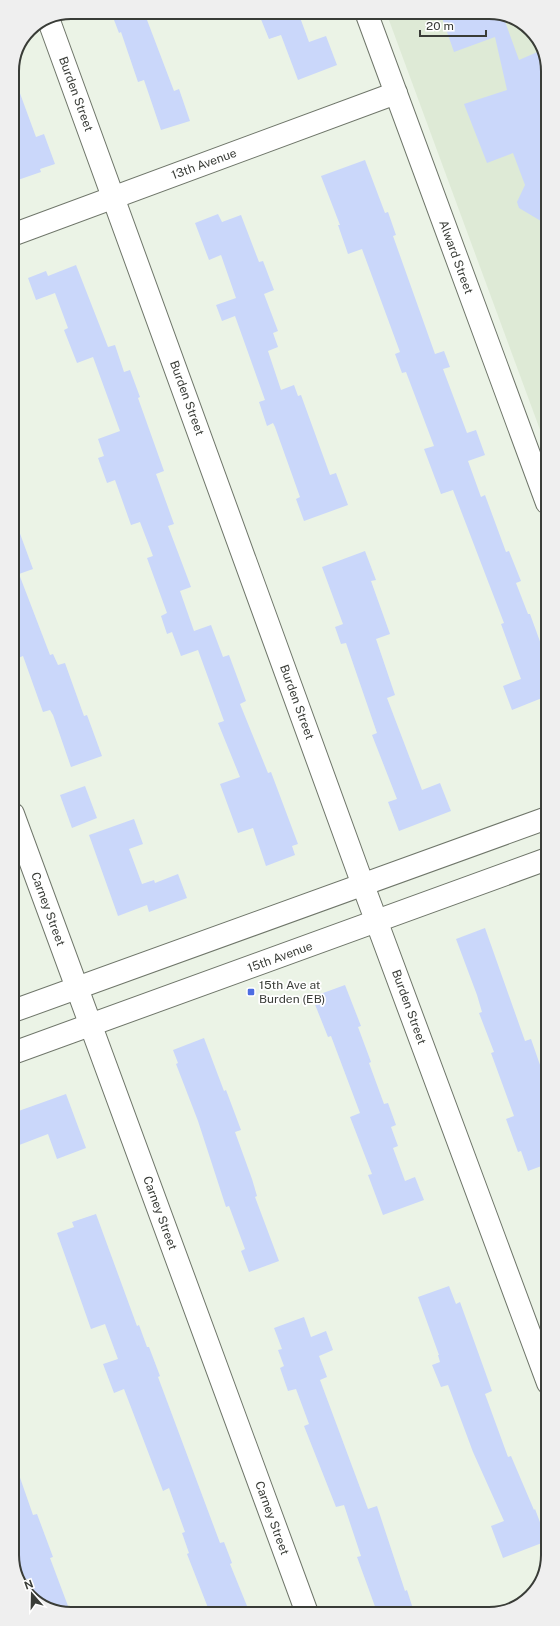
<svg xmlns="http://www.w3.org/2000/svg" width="560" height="1626" font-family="'Public Sans',sans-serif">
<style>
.built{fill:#deead6}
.building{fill:#cad7fa}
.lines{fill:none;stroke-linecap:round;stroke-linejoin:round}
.minor-casing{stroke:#6f766a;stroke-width:24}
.tertiary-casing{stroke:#6f766a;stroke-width:24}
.secondary-casing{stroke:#6f766a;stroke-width:24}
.minor{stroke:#fff;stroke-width:22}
.tertiary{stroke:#fff;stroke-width:22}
.secondary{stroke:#fff;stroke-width:22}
.poi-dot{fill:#4d6de2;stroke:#fff;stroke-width:1.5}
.labels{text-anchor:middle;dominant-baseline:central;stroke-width:3.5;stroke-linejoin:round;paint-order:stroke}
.street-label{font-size:12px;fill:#393c37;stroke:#fff}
.poi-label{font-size:12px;fill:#393c37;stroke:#fff;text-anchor:start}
.rim{fill:none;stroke:#393c37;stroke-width:2}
</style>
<rect width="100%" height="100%" fill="#ebf3e6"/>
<path class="built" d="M386,12H493L525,24L546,56V446Z"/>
<g class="building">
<path d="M111,12H144L174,91L179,89L190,121L161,130L144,80L138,82L121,32L119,33Z"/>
<path d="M258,12H298L309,42L326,36L337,65L298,80L281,35L269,39Z"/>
<path d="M440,12H493L503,16L519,60L542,50L546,56V224L519,208L517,202L525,185L513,153L487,163L464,104L507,90L495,37L454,52Z"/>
<path d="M12,77H14L36,137L44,134L55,164L40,169L41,172L12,182Z"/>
<path d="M365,160L385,213L388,212L396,235L393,236L435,354L444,351L450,367L443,369L467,433L476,430L485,455L468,461L481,497L485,495L506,552L509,551L521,581L516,583L528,614H530L546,658L547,696L512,710L503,686L521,679L501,624L504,623L453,490L441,494L424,449L434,446L406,372L402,373L395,354L400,352L362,249L348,254L338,225H340L321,176Z"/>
<path d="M218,214L222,222L241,215L259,262L263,261L274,290L264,294L278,331L273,333L278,347L268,351L281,390L294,385L298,396L301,395L330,475L336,473L348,505L304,521L296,499L300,497L275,427L273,423L267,426L259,402L265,400L235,316L222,321L216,305L236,298L221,255L209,260L195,223Z"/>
<path d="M76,265L108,347L115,345L124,372L130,370L140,397L138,398L164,471L156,474L174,524L168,526L191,587L180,591L194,631L211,625L223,657L229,655L246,701L240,704L268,773L271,772L298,844L292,846L295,855L266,866L253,828L238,833L220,784L240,777L218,723L224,721L198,650L181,656L172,632L167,634L161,616L167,613L147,558L153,556L140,522L131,525L115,480L107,483L98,458L104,456L98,439L120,431L93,357L77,363L64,330L68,328L55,293L36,300L28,278L46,271L48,276Z"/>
<path d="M15,520L33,569L19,574L50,655L53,654L58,665L65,663L84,716L87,715L102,756L71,767L53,715L50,710L43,712L23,656L18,658L13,646V521Z"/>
<path d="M365,551L376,580L371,581L390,634L376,639L395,695L387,698L422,790L440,783L451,811L399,831L388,802L397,799L372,735L377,733L346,643L341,644L335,627L343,624L322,567Z"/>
<path d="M85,786L97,818L72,828L60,795Z"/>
<path d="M134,819L143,844L129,849L142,884L154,880L155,883L178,874L187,898L149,912L147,905L118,916L89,835Z"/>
<path d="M485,928L525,1041L531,1039L547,1085V1164L528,1171L521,1151L518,1152L506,1119L514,1116L491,1053L494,1052L479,1013L482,1012L477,995L456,939Z"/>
<path d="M345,985L361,1026L358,1027L371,1062L369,1063L384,1104L388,1103L396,1125L391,1127L398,1146L393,1148L405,1181L415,1177L424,1200L383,1215L368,1175L372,1174L350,1117L360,1113L331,1036L328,1037L312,997Z"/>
<path d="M204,1038L224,1091L226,1090L241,1130L235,1132L252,1179L257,1196L255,1197L279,1261L249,1272L241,1251L245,1249L229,1206L226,1207L198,1121L176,1064L178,1063L173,1050Z"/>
<path d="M66,1094L86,1148L57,1159L48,1134L14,1147L13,1113Z"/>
<path d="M96,1214L137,1326L139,1325L147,1347H149L160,1376L158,1377L220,1543L224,1542L232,1563L230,1564L247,1606L229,1613H210L187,1554L189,1553L182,1533L185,1532L169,1488L163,1491L124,1389L114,1393L103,1364L118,1359L105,1324L91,1329L57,1233L74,1227L72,1222Z"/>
<path d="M449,1286L456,1304L460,1302L492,1391L485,1394L508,1457L511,1456L534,1510L535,1509L547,1541L503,1558L491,1526L504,1521L473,1452L448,1385L441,1387L432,1365L440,1362L438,1355H439L418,1297Z"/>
<path d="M304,1317L311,1337L326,1331L333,1350L319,1356L327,1377L320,1380L368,1509L377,1506L405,1591L407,1590L414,1612H377L357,1557L361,1556L344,1505L336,1507L304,1426L309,1424L296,1389L288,1391L280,1368L284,1366L278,1350L282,1349L274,1328Z"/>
<path d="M14,1469H17L33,1515L37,1514L53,1557L50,1558L71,1614L37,1602L27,1579L21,1581L14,1570Z"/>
</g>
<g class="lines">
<g class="minor-casing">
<g id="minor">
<path d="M366,12L547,503"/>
<path d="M49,21L363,885L548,1383"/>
<path d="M12,235L396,93"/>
</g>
</g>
<g class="tertiary-casing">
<path id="tertiary" d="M13,814L307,1613"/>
</g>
<g class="secondary-casing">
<g id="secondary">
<path d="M13,1011L547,818"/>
<path d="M13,1053L547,859"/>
</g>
</g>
<use href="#minor" class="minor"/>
<use href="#tertiary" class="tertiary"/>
<use href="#secondary" class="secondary"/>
</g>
<rect class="poi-dot" x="247" y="988" width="8" height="8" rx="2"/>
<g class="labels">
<g class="street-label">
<text transform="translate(76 94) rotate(70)">Burden Street</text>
<text transform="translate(204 164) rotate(-20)">13th Avenue</text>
<text transform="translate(456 257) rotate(70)">Alward Street</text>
<text transform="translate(187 398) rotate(70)">Burden Street</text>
<text transform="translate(297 702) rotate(70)">Burden Street</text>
<text transform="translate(48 909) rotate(70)">Carney Street</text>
<text transform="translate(280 957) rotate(-20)">15th Avenue</text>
<text transform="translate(409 1007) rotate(70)">Burden Street</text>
<text transform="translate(160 1213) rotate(70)">Carney Street</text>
<text transform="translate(272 1518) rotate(70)">Carney Street</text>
</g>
<g class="poi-label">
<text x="259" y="985">15th Ave at<tspan x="259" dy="14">Burden (EB)</tspan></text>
</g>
</g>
<path d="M0 0H560V1626H0ZM71 19H489A52 52 0 0 1 541 71V1555A52 52 0 0 1 489 1607H71A52 52 0 0 1 19 1555V71A52 52 0 0 1 71 19Z" fill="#efefef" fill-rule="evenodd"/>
<path class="rim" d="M71 19H489A52 52 0 0 1 541 71V1555A52 52 0 0 1 489 1607H71A52 52 0 0 1 19 1555V71A52 52 0 0 1 71 19Z"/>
<g transform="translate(32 1594) rotate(340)" stroke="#ffffff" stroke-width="3" paint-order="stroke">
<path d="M0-3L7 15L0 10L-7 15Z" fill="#393c37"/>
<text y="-6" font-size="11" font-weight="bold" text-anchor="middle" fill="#393c37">N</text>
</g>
<path d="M420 30v6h66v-6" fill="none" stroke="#393c37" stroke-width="2"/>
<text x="426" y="30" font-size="12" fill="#393c37" stroke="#ffffff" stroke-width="3" paint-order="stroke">20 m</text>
</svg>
